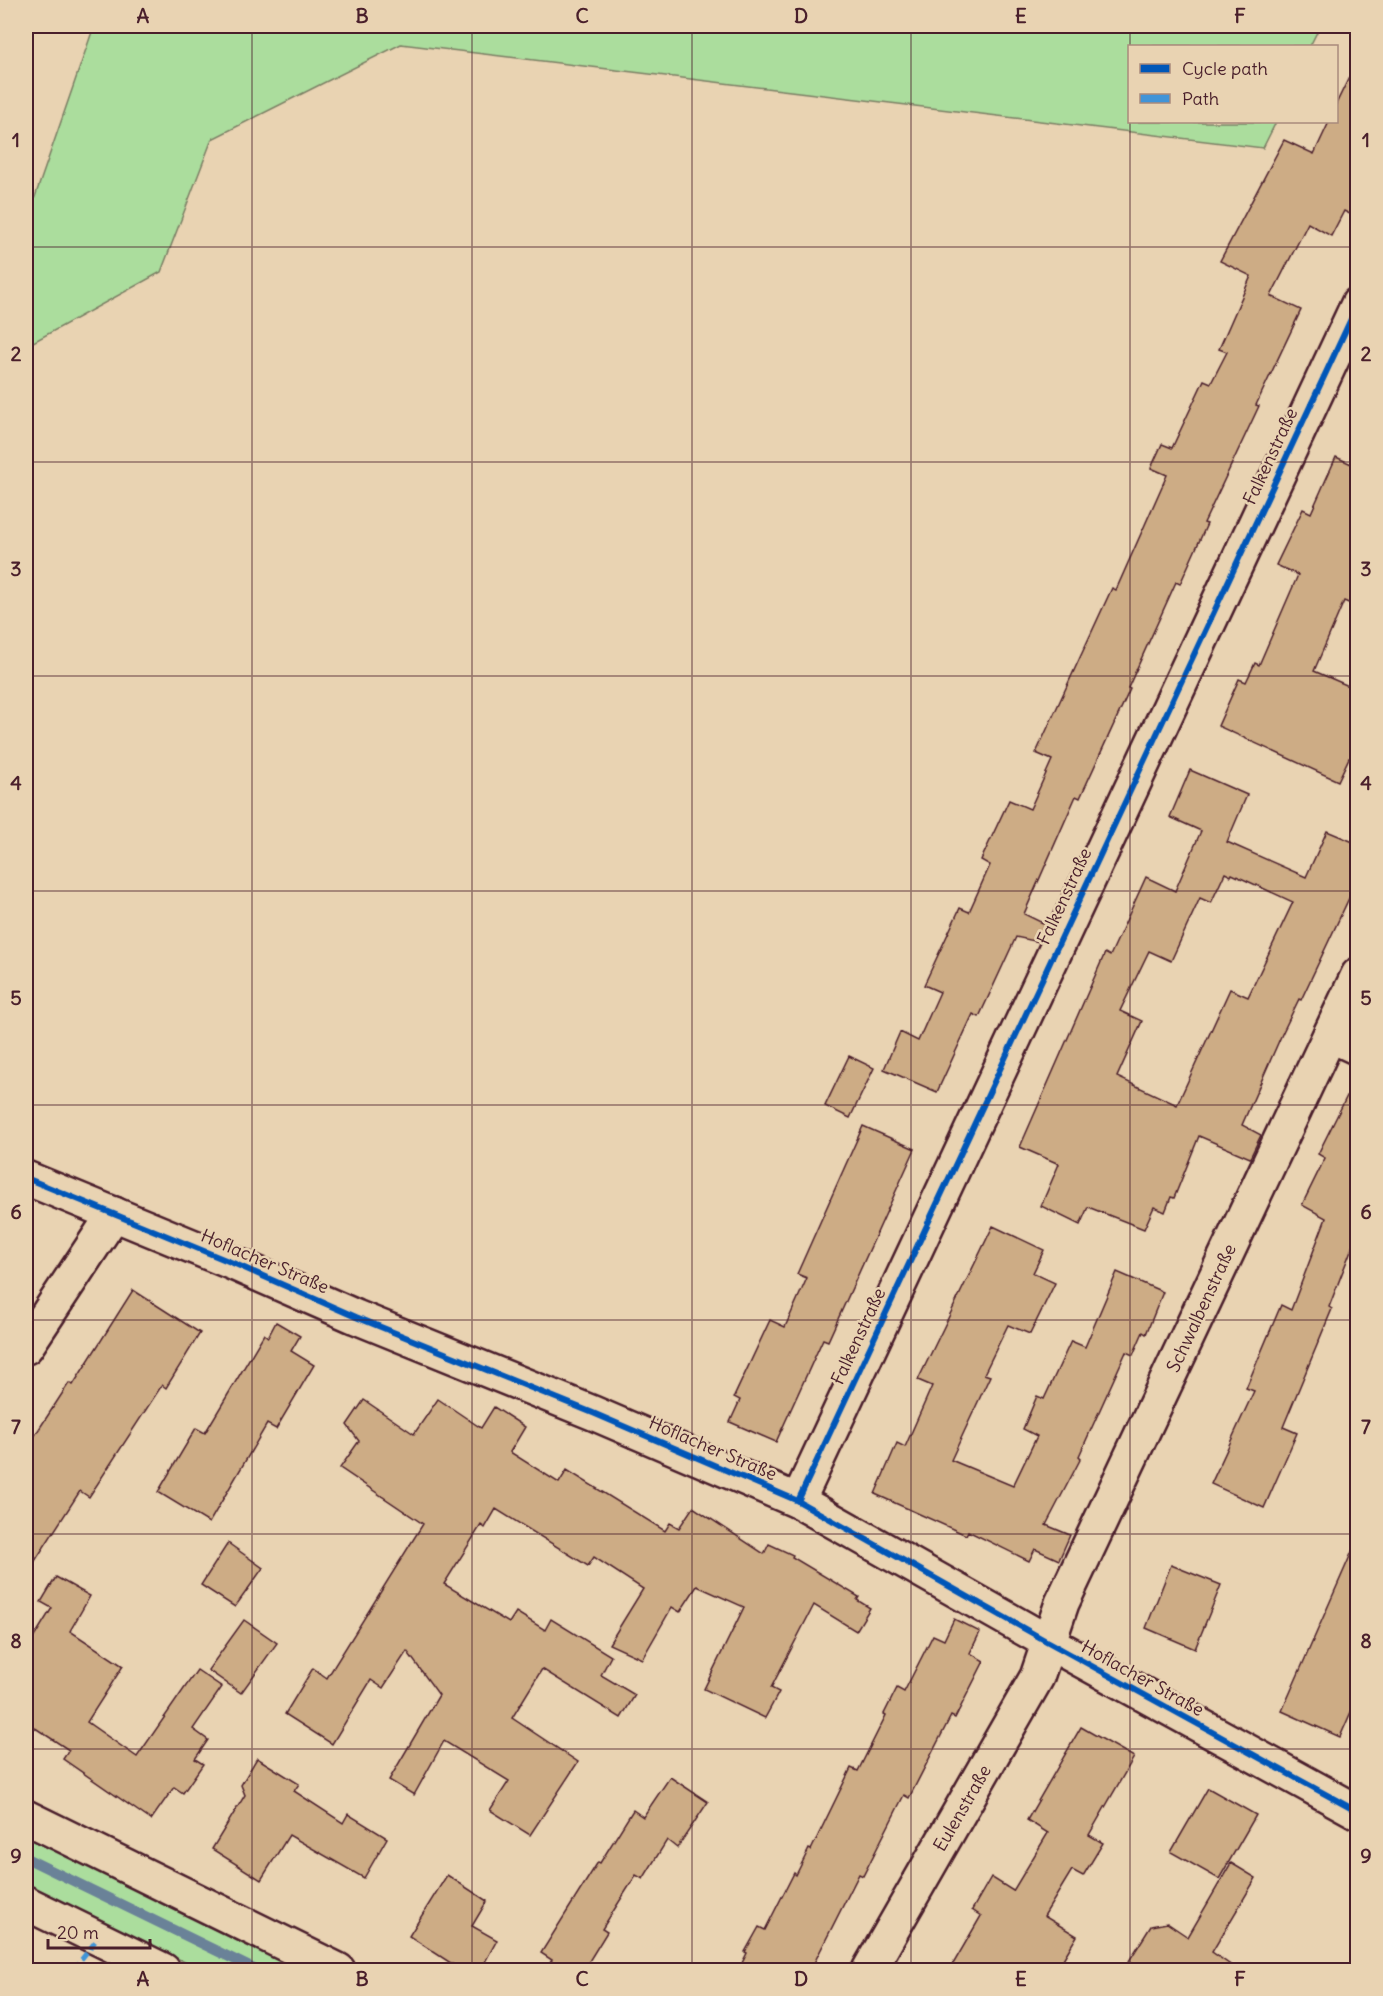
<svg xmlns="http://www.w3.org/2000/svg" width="1383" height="1996" font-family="Delius,sans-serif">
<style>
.green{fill:#abdd9d;stroke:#7a7e64;stroke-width:1.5}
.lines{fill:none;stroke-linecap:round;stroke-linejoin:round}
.stream{stroke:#6a8298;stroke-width:10}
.building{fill:#cdac85;stroke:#4a1f2b;stroke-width:1.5;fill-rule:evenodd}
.minor-casing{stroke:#4a1f2b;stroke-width:38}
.minor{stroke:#e9d3b2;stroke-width:33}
.quiet{stroke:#4194d7;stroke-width:4.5;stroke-dasharray:9 4.5;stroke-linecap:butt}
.cycleway-casing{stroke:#e9d3b2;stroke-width:10}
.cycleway{stroke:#0057b8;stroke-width:6}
.grid{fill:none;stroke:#4a1f2b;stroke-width:1.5;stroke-opacity:0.55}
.labels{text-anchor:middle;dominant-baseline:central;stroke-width:5;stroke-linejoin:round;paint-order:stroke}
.street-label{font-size:18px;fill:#4a1f2b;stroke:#e9d3b2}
.neatline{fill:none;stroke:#4a1f2b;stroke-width:2}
.grid-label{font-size:20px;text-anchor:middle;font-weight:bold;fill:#4a1f2b}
</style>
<rect width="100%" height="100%" fill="#e9d3b2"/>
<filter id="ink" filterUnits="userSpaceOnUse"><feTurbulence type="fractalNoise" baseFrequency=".0167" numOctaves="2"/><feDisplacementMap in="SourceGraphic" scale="12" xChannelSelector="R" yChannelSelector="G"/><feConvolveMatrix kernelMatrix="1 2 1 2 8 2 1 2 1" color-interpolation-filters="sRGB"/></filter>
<g filter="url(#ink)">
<g class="green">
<path d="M94,26H1320L1310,46H1130V122H1276L1263,148L401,44L212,139L161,272L26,346V223Z"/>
<path d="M26,1836L299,1970H201L26,1884Z"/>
</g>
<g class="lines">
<path class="stream" d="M26,1858L256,1970"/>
</g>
<g class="building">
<path d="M1358,59V218L1344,211L1331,236L1308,223L1271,296L1301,310L1256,405L1259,406L1204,523L1207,524L1180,584L1176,582L1128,688L1130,689L1080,798L1076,796L1024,914L1047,925L1039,942L1016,937L979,1017L973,1014L937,1092L884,1069L900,1032L918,1041L940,992L924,985L960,908L969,912L990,865L981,860L1009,800L1030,809L1052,760L1036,753L1112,588L1116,590L1167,475L1151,468L1162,444L1172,448L1204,380L1211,383L1227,352L1219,349L1251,276L1220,261L1284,140L1314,154L1329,122H1336V104Z"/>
<path d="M1336,457L1358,467V607L1344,601L1314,671L1358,690V761L1349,758L1338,781L1218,726L1239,679L1246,682L1255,663L1259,665L1298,575L1276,565L1303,509L1311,513Z"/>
<path d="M1190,770L1247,795L1227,842L1306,877L1327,831L1358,844V879L1301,1000L1299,999L1282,1034L1242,1125L1261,1135L1250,1158L1199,1136L1174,1198L1171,1197L1165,1212L1154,1207L1144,1229L1088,1207L1080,1225L1041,1206L1059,1164L1020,1147L1105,953L1110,956L1146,877L1175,891L1201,831L1170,817ZM1225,873L1231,876L1232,874L1293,902L1248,997L1230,989L1177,1105L1117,1077L1142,1021L1120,1011L1149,951L1171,961L1200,898L1211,903Z"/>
<path d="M849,1056L874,1068L850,1118L825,1106Z"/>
<path d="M1358,1074V1232L1329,1307L1332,1309L1283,1427L1297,1433L1264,1508L1211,1484L1254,1391L1246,1388L1281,1305L1291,1310L1326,1218L1302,1205L1325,1158L1318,1154Z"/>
<path d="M863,1126L915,1149L828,1341L823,1339L776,1442L730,1422L740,1400L734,1397L770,1320L785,1327L807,1278L797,1274Z"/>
<path d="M993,1226L1044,1250L1033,1273L1055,1283L1030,1334L1008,1325L984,1374L990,1376L951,1460L1013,1486L1037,1436L1023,1429L1037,1396L1044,1399L1071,1341L1085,1347L1117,1272L1163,1292L1146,1334L1143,1332L1133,1355L1126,1352L1079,1456L1081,1458L1046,1525L1070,1535L1059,1560L1035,1549L1029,1561L968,1531L966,1535L875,1494L897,1443L905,1447L932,1386L918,1380Z"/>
<path d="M133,1290L200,1333L166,1388L162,1385L89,1497L80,1491L26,1575V1449L69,1383L73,1385Z"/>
<path d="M276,1322L300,1336L291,1351L314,1365L276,1429L267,1424L209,1523L158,1492L196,1428L205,1433L264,1334L268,1337Z"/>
<path d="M438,1399L481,1428L494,1407L525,1427L510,1452L559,1483L567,1470L665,1531L670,1523L679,1528L693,1507L764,1554L769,1544L793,1555L792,1557L859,1597L857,1600L870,1608L856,1631L814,1605L771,1688L779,1692L765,1718L704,1689L744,1607L697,1586L680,1612L672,1607L642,1659L609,1644L643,1589L594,1557L588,1566L496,1509L485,1528L481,1525L444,1584L509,1623L516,1612L545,1630L551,1619L611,1656L601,1675L635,1695L621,1718L542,1669L512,1718L578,1762L530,1835L490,1810L509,1781L444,1741L414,1795L389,1780L439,1695L407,1651L383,1688L371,1680L332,1744L285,1714L313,1668L327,1678L423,1524L340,1468L359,1441L347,1425L364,1400L414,1434Z"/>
<path d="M1358,1538V1696L1340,1737L1282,1711Z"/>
<path d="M228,1543L263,1568L235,1607L201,1585Z"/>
<path d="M1171,1565L1221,1585L1195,1649L1146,1628Z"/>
<path d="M56,1577L90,1596L70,1631L123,1666L87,1722L137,1757L197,1670L222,1687L193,1729L208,1740L195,1759L203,1764L183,1793L174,1787L151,1820L63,1759L69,1750L26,1722V1650L52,1608L41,1602Z"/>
<path d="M954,1619L980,1632L970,1653L984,1661L955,1718L951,1716L909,1798L904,1795L863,1876L859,1874L810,1971H738L747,1953L745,1952L759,1927L765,1930L794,1873L796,1875L809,1849L811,1850L851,1768L858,1771L886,1715L884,1714L897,1688L904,1692L933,1635L944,1640Z"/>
<path d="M244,1620L277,1643L241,1693L208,1670Z"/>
<path d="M1081,1727L1134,1757L1089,1835L1103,1843L1083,1876L1072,1870L1044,1916L1077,1936L1056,1971H949L981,1916L972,1910L991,1877L1013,1891L1048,1833L1027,1820Z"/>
<path d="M257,1758L299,1784L294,1791L343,1823L348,1814L387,1838L364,1878L289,1835L261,1880L212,1849L245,1795L241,1785Z"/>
<path d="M670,1777L708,1802L677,1848L667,1840L643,1879L636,1875L602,1929L607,1932L583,1971H545L552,1960L541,1953L598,1862L600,1863L633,1810L643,1817Z"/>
<path d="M1208,1788L1256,1815L1219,1879L1171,1852Z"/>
<path d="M1231,1863L1256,1878L1212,1952L1239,1971H1143L1129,1961L1151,1926L1167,1923L1188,1937Z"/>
<path d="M447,1875L487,1901L472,1926L497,1940L480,1971H463L409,1936Z"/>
</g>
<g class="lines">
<g class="minor-casing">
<g id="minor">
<path d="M1330,1035L1358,1048"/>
<path d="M26,1178L233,1263L356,1317L593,1413L798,1501L1048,1642L1358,1812"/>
<path d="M26,1347L114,1214"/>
<path d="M798,1501L1358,304"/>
<path d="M26,1817L338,1970"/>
<path d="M26,1903L163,1970"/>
<path d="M869,1970L1037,1677L1062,1603L1358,975"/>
</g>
</g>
<use href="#minor" class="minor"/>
<path class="quiet" d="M73,1970L98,1938"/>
<g class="cycleway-casing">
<g id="cycleway">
<path d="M26,1178L233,1263L356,1317L593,1413L798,1501L1048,1642L1358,1812"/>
<path d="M798,1501L1358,304"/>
</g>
</g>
<use href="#cycleway" class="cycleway"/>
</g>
</g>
<path class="grid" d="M252,26V1970M472,26V1970M692,26V1970M911,26V1970M1130,26V46M1130,122V1970M26,247H1358M26,462H1358M26,676H1358M26,891H1358M26,1105H1358M26,1320H1358M26,1534H1358M26,1749H1358"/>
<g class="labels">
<g class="street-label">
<text transform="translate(1270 456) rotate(-65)">Falkenstraße</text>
<text transform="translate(1064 896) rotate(-65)">Falkenstraße</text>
<text transform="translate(265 1261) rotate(23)">Hoflacher Straße</text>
<text transform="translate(1201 1308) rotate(-65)">Schwalbenstraße</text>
<text transform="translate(858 1336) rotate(-65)">Falkenstraße</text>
<text transform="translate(713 1448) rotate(23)">Hoflacher Straße</text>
<text transform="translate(1143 1678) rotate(29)">Hoflacher Straße</text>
<text transform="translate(962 1808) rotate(-60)">Eulenstraße</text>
</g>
</g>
<rect width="1383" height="1996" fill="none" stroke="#e9d3b2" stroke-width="66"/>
<rect x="1128" y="45" width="210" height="78" fill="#e9d3b2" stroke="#a98b7c" stroke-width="1.5"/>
<rect x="1140" y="64" width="30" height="9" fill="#0057b8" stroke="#a98b7c" stroke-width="1.5"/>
<text x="1182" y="75" font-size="18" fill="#4a1f2b">Cycle path</text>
<rect x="1140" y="94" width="30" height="9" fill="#4194d7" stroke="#a98b7c" stroke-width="1.5"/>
<text x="1182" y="105" font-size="18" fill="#4a1f2b">Path</text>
<path d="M48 1939v9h102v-9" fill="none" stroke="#4a1f2b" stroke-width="3"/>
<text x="57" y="1939" font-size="18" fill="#4a1f2b" stroke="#e9d3b2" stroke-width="4.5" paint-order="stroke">20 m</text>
<rect x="33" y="33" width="1317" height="1930" class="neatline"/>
<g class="grid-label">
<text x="143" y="23">A</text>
<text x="362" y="23">B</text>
<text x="582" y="23">C</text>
<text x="801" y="23">D</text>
<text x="1021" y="23">E</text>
<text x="1240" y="23">F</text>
<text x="16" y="147">1</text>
<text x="1366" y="147">1</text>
<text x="16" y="361">2</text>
<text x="1366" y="361">2</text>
<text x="16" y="576">3</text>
<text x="1366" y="576">3</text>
<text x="16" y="790">4</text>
<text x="1366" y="790">4</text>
<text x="16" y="1005">5</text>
<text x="1366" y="1005">5</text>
<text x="16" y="1219">6</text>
<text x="1366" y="1219">6</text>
<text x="16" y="1434">7</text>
<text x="1366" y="1434">7</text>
<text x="16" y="1648">8</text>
<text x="1366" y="1648">8</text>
<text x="16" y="1863">9</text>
<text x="1366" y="1863">9</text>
<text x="143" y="1986">A</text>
<text x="362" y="1986">B</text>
<text x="582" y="1986">C</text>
<text x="801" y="1986">D</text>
<text x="1021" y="1986">E</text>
<text x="1240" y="1986">F</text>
</g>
</svg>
